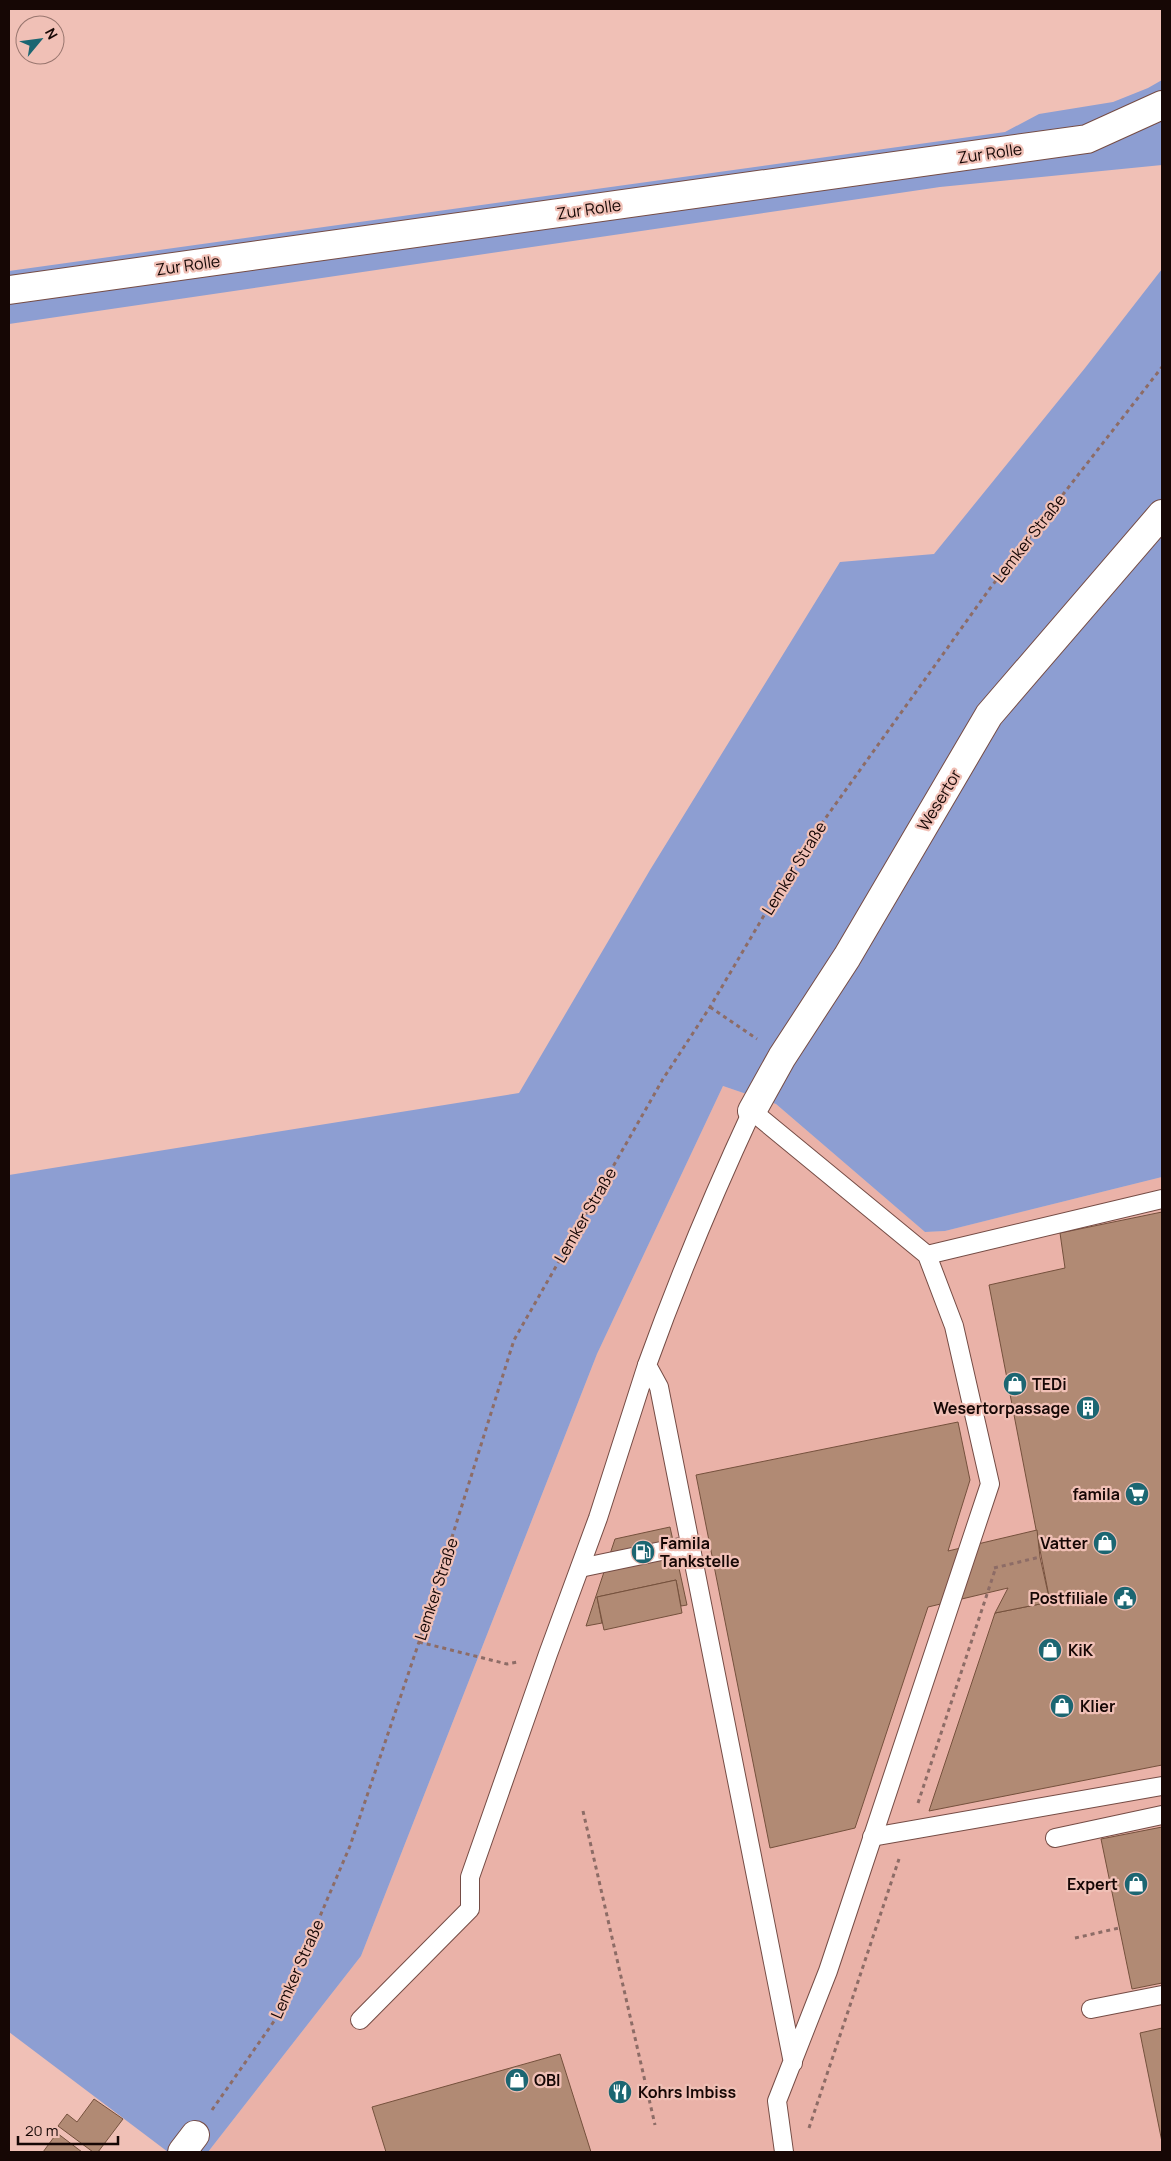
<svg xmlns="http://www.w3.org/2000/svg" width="1171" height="2161" font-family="Manrope,sans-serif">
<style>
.built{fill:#eab2a8}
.green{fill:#8d9ed2}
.building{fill:#b18a74;stroke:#75513d}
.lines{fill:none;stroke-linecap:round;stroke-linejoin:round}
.lane-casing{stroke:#754c45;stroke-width:20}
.street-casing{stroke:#754c45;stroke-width:30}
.path{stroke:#8d6c66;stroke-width:3;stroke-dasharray:4 4;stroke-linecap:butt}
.lane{stroke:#fff;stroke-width:18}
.street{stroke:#fff;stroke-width:28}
.labels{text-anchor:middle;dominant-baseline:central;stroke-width:4.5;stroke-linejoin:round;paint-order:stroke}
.street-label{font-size:16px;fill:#160705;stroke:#f0c0b6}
.poi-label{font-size:16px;font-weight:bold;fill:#160705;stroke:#f0c0b6;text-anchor:start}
</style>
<rect width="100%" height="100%" fill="#f0c0b6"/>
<path class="built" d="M723,1086L776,1104L925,1232L945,1231L1162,1177V2152H208L361,1956L597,1354Z"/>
<g class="green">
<path d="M1162,80V165L940,187L9,324V271L1005,132L1039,114L1113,102L1148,88Z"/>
<path d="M1162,269V1177L945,1231L925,1232L776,1104L723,1086L597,1354L361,1956L208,2152H168L9,2032V1175L519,1093L650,870L840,562L934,554L1085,368Z"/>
</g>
<g class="building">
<path d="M1162,1212V1765L929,1811L995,1613L1050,1602L989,1285L1065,1268L1060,1233Z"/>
<path d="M958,1422L970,1480L948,1551L1037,1530L1040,1557L1050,1602L995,1613L1008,1588L928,1607L855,1828L770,1848L696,1475Z"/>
<path d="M670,1527L687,1605L681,1606L676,1580L597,1597L602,1623L586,1626L615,1539Z"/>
<path d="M676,1580L682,1613L604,1630L597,1597Z"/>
<path d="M1162,1827V1983L1132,1989L1101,1839Z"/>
<path d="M1162,2028V2142L1140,2033Z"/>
<path d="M560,2054L591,2152H386L372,2107Z"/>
<path d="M94,2099L123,2119L98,2152H93L58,2126L67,2114L77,2122Z"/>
<path d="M57,2133L82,2152H43Z"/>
</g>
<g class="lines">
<g class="lane-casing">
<g id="lane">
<path d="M927,1255L1162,1199"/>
<path d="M580,1568L690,1545"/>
<path d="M872,1837L1162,1786"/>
<path d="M1055,1838L1162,1815"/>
<path d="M1091,2009L1162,1995"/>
<path d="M360,2020L470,1909V1877L548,1654L598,1518L647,1365"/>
<path d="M784,2152L777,2101L828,1971L990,1484L954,1326L927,1255L752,1111C713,1195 678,1279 647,1365L659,1387L793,2063"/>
</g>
</g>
<g class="street-casing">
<g id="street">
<path d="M9,290L1087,139L1162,105"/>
<path d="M752,1111L782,1057L847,957L989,715L1162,514"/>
<path d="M182,2152L195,2135"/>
</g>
</g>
<g class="path">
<path d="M710,1007L757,1039"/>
<path d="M994,1568L1040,1557"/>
<path d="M419,1642L507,1664L518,1662"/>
<path d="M918,1803L996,1567"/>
<path d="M583,1811L655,2125"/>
<path d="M1075,1938L1119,1928"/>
<path d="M212,2110L277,2017L350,1846L419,1642L514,1340L663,1079L710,1007L802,851L991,587L1162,367"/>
<path d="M809,2128L899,1859"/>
</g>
<use href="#lane" class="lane"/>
<use href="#street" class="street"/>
</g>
<defs>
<g id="shop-disc" transform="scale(1.25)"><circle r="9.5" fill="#1c6672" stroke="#f0c0b6"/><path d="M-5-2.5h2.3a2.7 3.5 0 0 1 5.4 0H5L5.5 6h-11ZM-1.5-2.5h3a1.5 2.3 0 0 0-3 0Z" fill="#fff"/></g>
<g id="building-disc" transform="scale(1.25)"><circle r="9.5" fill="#1c6672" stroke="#f0c0b6"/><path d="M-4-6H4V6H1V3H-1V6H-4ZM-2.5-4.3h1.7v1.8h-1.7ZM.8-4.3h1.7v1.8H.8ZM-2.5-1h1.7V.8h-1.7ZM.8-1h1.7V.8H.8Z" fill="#fff"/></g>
<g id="supermarket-disc" transform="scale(1.25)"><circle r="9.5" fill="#1c6672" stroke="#f0c0b6"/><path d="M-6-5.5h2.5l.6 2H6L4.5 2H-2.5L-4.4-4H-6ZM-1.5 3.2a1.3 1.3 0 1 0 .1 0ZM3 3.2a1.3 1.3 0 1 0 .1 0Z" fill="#fff"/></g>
<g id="fuel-disc" transform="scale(1.25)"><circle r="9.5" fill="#1c6672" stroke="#f0c0b6"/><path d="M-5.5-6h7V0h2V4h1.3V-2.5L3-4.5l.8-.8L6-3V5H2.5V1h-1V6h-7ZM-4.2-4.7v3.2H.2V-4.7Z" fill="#fff"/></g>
<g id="civic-disc" transform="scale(1.25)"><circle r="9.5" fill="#1c6672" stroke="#f0c0b6"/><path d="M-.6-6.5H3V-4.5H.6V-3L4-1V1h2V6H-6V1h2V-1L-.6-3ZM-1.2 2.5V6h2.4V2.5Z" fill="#fff"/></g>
<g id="restaurant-disc" transform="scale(1.25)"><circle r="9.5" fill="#1c6672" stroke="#f0c0b6"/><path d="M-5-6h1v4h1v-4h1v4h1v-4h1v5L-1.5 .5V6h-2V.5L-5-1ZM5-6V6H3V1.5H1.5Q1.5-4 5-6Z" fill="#fff"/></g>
</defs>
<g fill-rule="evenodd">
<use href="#shop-disc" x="1015" y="1384"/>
<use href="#building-disc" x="1088" y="1408"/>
<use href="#supermarket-disc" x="1137" y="1494"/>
<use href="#shop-disc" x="1105" y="1543"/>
<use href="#fuel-disc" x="643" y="1552"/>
<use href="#civic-disc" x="1125" y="1598"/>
<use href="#shop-disc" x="1050" y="1650"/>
<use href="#shop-disc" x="1062" y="1706"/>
<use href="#shop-disc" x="1136" y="1884"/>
<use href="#shop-disc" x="517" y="2080"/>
<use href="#restaurant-disc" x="620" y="2092"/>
</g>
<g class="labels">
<g class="street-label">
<text transform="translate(990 153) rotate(-8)">Zur Rolle</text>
<text transform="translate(589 209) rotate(-8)">Zur Rolle</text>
<text transform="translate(188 265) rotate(-8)">Zur Rolle</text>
<text transform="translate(1029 538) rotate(-52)">Lemker Straße</text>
<text transform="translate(939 800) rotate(-59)">Wesertor</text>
<text transform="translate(794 868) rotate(-58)">Lemker Straße</text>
<text transform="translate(585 1215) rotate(-60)">Lemker Straße</text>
<text transform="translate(436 1589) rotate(-72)">Lemker Straße</text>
<text transform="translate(297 1969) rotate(-66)">Lemker Straße</text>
</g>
<g class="poi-label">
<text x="1032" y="1384">TEDi</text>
<text x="1070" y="1408" text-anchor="end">Wesertorpassage</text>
<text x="1120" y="1494" text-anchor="end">famila</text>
<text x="660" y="1543">Famila<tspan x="660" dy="18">Tankstelle</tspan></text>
<text x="1088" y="1543" text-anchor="end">Vatter</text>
<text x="1108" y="1598" text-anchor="end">Postfiliale</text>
<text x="1068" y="1650">KiK</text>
<text x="1080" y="1706">Klier</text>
<text x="1118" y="1884" text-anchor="end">Expert</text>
<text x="534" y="2080">OBI</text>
<text x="638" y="2092">Kohrs Imbiss</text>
</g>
</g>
<rect width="1171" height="2161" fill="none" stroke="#160705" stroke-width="20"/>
<g transform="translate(40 40) rotate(61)"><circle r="24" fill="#f0c0b6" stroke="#99766f"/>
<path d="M0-4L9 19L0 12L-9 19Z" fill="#1c6672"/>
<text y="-8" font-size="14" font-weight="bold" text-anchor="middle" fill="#160705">N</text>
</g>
<path d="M18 2136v8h100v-8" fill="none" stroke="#160705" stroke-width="2.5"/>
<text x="25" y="2136" font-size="15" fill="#160705" stroke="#f0c0b6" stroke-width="4" paint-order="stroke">20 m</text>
</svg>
